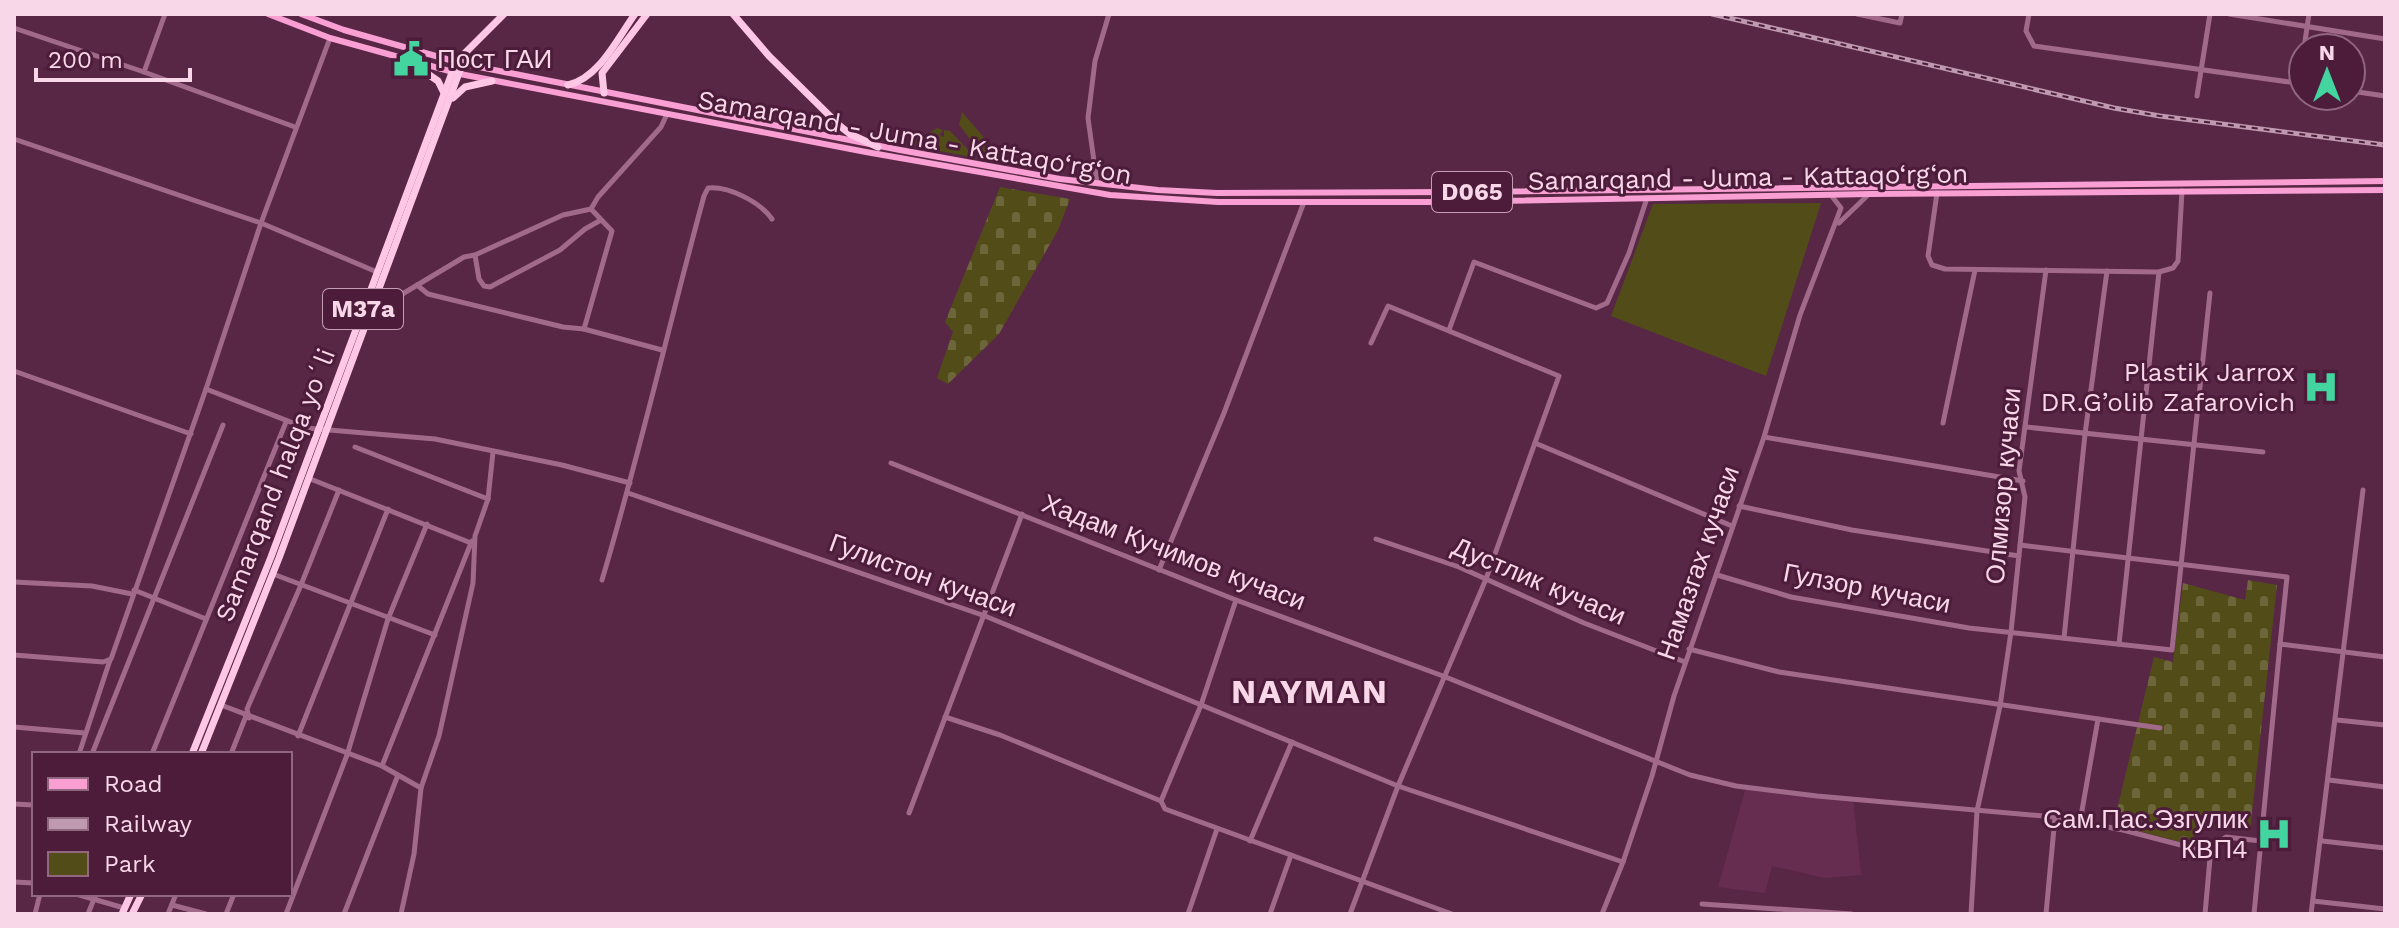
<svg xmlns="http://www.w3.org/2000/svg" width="2399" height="928" font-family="'Work Sans',sans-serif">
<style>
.built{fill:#662d50}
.green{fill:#524d18}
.cemetery{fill:url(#cemetery-stones)}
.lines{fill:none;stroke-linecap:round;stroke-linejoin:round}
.minor{stroke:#a16a8a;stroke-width:5}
.major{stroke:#f99fd3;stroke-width:6}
.highway{stroke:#fec7e6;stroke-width:7}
.rail-casing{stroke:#bf99af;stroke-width:5}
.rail{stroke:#4d1c3b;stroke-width:2;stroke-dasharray:6;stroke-linecap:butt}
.labels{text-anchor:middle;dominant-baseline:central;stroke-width:6;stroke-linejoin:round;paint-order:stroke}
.shield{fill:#4d1c3b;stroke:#c49fb4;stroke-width:2}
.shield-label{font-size:24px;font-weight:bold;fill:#f7d7e8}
.poi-label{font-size:26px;fill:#f7d7e8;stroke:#4d1c3b;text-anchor:end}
.street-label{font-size:26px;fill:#f7d7e8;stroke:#4d1c3b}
.district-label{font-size:34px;font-weight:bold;letter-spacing:2px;fill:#f7d7e8;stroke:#4d1c3b}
</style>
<defs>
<pattern id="cemetery-stones" width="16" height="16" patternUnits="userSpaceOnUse" patternTransform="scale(2)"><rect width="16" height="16" fill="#524d18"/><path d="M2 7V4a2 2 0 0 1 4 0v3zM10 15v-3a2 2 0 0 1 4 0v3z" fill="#6c663a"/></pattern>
</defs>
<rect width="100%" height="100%" fill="#582745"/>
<path class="built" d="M1746,787L1853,799L1861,875L1825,878L1772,866L1765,893L1718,887Z"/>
<g class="green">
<path d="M962,112L1003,160L1001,162C983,161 970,138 959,125Z"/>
<path d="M937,128L943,130L939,135L944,137V130L950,131L976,158L909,145Z"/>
<path d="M1821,203L1766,376L1611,316L1653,204Z"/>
</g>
<g class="cemetery">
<path d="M1000,187L1070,199L1058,230L999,334L948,384L937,378L953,332L945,322Z"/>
<path d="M2248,580L2277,585L2250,831L2196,825L2192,845L2131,829L2130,820L2116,814L2154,657L2173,662L2183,583L2245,600Z"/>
</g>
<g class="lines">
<g class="minor">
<path d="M1857,14L1900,23L1902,14"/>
<path d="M2029,14L2026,31L2034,46L2303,84"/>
<path d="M2229,14L2385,39"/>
<path d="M14,28L144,72L295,127"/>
<path d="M2304,48L2309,14"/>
<path d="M144,72L165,14"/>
<path d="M2298,83L2303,51"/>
<path d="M2351,91L2385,96"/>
<path d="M2197,96L2210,14"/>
<path d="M14,139L261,223L377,272"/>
<path d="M1097,183L1088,118L1095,61L1109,14"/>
<path d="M1937,193L1928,256L1932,265L1945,269L2159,272L2173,268L2178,261L2182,191"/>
<path d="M1839,223L1869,194"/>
<path d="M475,255L479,279L484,286L490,287L560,250L585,229L601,220"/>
<path d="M417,285L428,294L563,327L584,329L662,350"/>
<path d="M369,314L464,257L475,255L563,215L591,209"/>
<path d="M584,329L612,231L591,209L598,197L661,127L667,114"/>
<path d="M1449,330L1474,262L1596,308L1607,303L1629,253L1647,198"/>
<path d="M14,371L191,434"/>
<path d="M206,389L306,428L435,439L562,465L630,483"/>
<path d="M1943,423L1975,270"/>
<path d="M2026,427L2263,452"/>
<path d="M1764,437L2023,481"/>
<path d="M1535,443L1732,526"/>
<path d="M355,447L488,499"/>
<path d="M891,463L1236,600L1443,676L1690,775L1736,786L1817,796L2055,817L2123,830L2200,850L2211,847L2226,837L2261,841"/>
<path d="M308,478L471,543L472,541"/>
<path d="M628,493L985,616L1398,786L1623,862"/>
<path d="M1739,506L1852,530L2019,556"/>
<path d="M1376,539L1459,567L1584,623L1685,662"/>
<path d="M2020,545L2287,577L2280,644"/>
<path d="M1159,570L1224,413L1304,202"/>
<path d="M273,574L435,635"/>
<path d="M1717,575L1791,597L1969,628L2172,650L2210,293"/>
<path d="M602,580C640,453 669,324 704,196L708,188C729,186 760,202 772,219"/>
<path d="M14,582L92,586L132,594"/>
<path d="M134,590L206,619"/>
<path d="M2064,638L2085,434L2107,271"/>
<path d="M2119,644L2159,272"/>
<path d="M1689,649L1779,672L2160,728"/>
<path d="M14,655L103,662L111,659L206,389L261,223L330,38"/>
<path d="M221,705L382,766L421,788"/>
<path d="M945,717L1000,735L1161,801L1165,809L1452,914"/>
<path d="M249,718L247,709L301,585L339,490"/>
<path d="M2337,720L2385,725"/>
<path d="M14,727L85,733"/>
<path d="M298,736L388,509"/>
<path d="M79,754L110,660"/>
<path d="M92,754L223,425"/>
<path d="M152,754L286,422"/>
<path d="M231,754L246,716"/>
<path d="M382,766L471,543"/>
<path d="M2329,780L2385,787"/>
<path d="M1161,801L1201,705L1236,600"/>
<path d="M14,804L34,805"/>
<path d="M909,813L1022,514"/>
<path d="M2080,822L2098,719"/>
<path d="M1250,841L1292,742"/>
<path d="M2322,841L2385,848"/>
<path d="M14,882L34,883"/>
<path d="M76,894L124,908"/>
<path d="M2313,901L2385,909"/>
<path d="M1702,904L1852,914"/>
<path d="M172,905L206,914"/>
<path d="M35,914L40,894"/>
<path d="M88,914L96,894"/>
<path d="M168,914L176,894"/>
<path d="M226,914L234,894"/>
<path d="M286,914L347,755L388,619L427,524"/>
<path d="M344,914L398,775"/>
<path d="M401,914L414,854L421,788L439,736L473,583L475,536L488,499L493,452"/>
<path d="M1188,914L1217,829"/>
<path d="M1270,914L1291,855"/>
<path d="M1350,914L1398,786L1486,579L1559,376L1388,306L1371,343"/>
<path d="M1602,914L1623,862L1652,776L1674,696L1764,437L1800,315L1841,208L1831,195"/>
<path d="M1971,914L1977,811L2000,706L2011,632L2025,497L2019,471L2046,270"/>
<path d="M2046,914L2055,817"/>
<path d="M2205,914L2211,847"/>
<path d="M2254,914L2280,644L2385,657"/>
<path d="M2311,914L2363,490"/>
</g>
<g class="major">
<path d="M268,14L330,38L460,74L866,152L1110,195L1218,202H1446L1870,194L2385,190"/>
<path d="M301,14L344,30L464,64L900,150L1060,179L1158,190L1217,193L1456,192L2385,181"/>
</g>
<g class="highway">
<path d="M733,14L769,56L840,126L850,134L878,147"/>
<path d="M409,61L438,81L444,93"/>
<path d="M568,85C599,78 617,39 635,14"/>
<path d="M604,93L602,73L647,14"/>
<path d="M453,98L465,87L492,81"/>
<path d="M192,754L271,557L456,62L504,14"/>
<path d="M201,754L279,558L466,54"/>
<path d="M122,914L131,894"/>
<path d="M132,914L142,894"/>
</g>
<g class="rail-casing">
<path id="rail" d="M1712,14L2114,108L2160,116L2385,145"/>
</g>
<use href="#rail" class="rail"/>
</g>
<defs>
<g id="civic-bare" transform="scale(2.76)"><path d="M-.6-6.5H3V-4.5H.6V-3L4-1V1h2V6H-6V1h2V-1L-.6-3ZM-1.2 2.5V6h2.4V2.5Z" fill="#44d49f" stroke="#4d1c3b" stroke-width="2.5" paint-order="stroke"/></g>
<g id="hospital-bare" transform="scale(2.76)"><path d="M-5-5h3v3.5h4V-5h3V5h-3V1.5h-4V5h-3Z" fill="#44d49f" stroke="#4d1c3b" stroke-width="2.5" paint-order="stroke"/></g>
</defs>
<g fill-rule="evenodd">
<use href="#civic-bare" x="411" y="59"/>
<use href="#hospital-bare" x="2321" y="387"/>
<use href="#hospital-bare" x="2274" y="834"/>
</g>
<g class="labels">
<g class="shield">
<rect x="1432" y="172" width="80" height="40" rx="6"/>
<rect x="323" y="289" width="80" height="40" rx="6"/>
</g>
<g class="shield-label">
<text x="1472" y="192">D065</text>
<text x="363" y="309">M37a</text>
</g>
<g class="poi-label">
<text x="437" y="59" text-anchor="start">Пост ГАИ</text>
<text x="2295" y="372">Plastik Jarrox<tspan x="2295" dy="30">DR.G’olib Zafarovich</tspan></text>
<text x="2248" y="819">Сам.Пас.Эзгулик<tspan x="2248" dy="30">КВП4</tspan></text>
</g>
<g class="street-label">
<text transform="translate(915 137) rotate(10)">Samarqand - Juma - Kattaqo‘rg‘on</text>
<text transform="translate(1748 177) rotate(-1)">Samarqand - Juma - Kattaqo‘rg‘on</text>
<text transform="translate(275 485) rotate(-69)">Samarqand halqa yoʻli</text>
<text transform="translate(2003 486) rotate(-85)">Олмизор кучаси</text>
<text transform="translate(1174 552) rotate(21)">Хадам Кучимов кучаси</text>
<text transform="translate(1698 563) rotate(-71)">Намазгах кучаси</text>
<text transform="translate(923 575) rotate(20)">Гулистон кучаси</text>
<text transform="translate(1539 581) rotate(23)">Дустлик кучаси</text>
<text transform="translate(1867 588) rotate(11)">Гулзор кучаси</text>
</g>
<g class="district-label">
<text x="1310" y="691">NAYMAN</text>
</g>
</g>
<rect width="2399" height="928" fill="none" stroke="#f7d7e8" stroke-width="32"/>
<rect x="32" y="752" width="260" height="144" fill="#4d1c3b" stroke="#916780" stroke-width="2"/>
<rect x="48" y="778" width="40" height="12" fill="#f99fd3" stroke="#916780" stroke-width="2"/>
<text x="104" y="792" font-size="24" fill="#f7d7e8">Road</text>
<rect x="48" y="818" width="40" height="12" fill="#bf99af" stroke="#916780" stroke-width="2"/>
<text x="104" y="832" font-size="24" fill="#f7d7e8">Railway</text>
<rect x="48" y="852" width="40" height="24" fill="#524d18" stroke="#916780" stroke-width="2"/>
<text x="104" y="872" font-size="24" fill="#f7d7e8">Park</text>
<g transform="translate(2327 72)"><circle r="38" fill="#4d1c3b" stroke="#916780" stroke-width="2"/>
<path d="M0-6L14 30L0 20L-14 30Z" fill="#44d49f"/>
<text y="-12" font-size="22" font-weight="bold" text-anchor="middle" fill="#f7d7e8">N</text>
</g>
<path d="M36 68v12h154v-12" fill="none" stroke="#f7d7e8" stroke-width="4"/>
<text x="48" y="68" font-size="24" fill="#f7d7e8" stroke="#4d1c3b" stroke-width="6" paint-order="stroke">200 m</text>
</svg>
